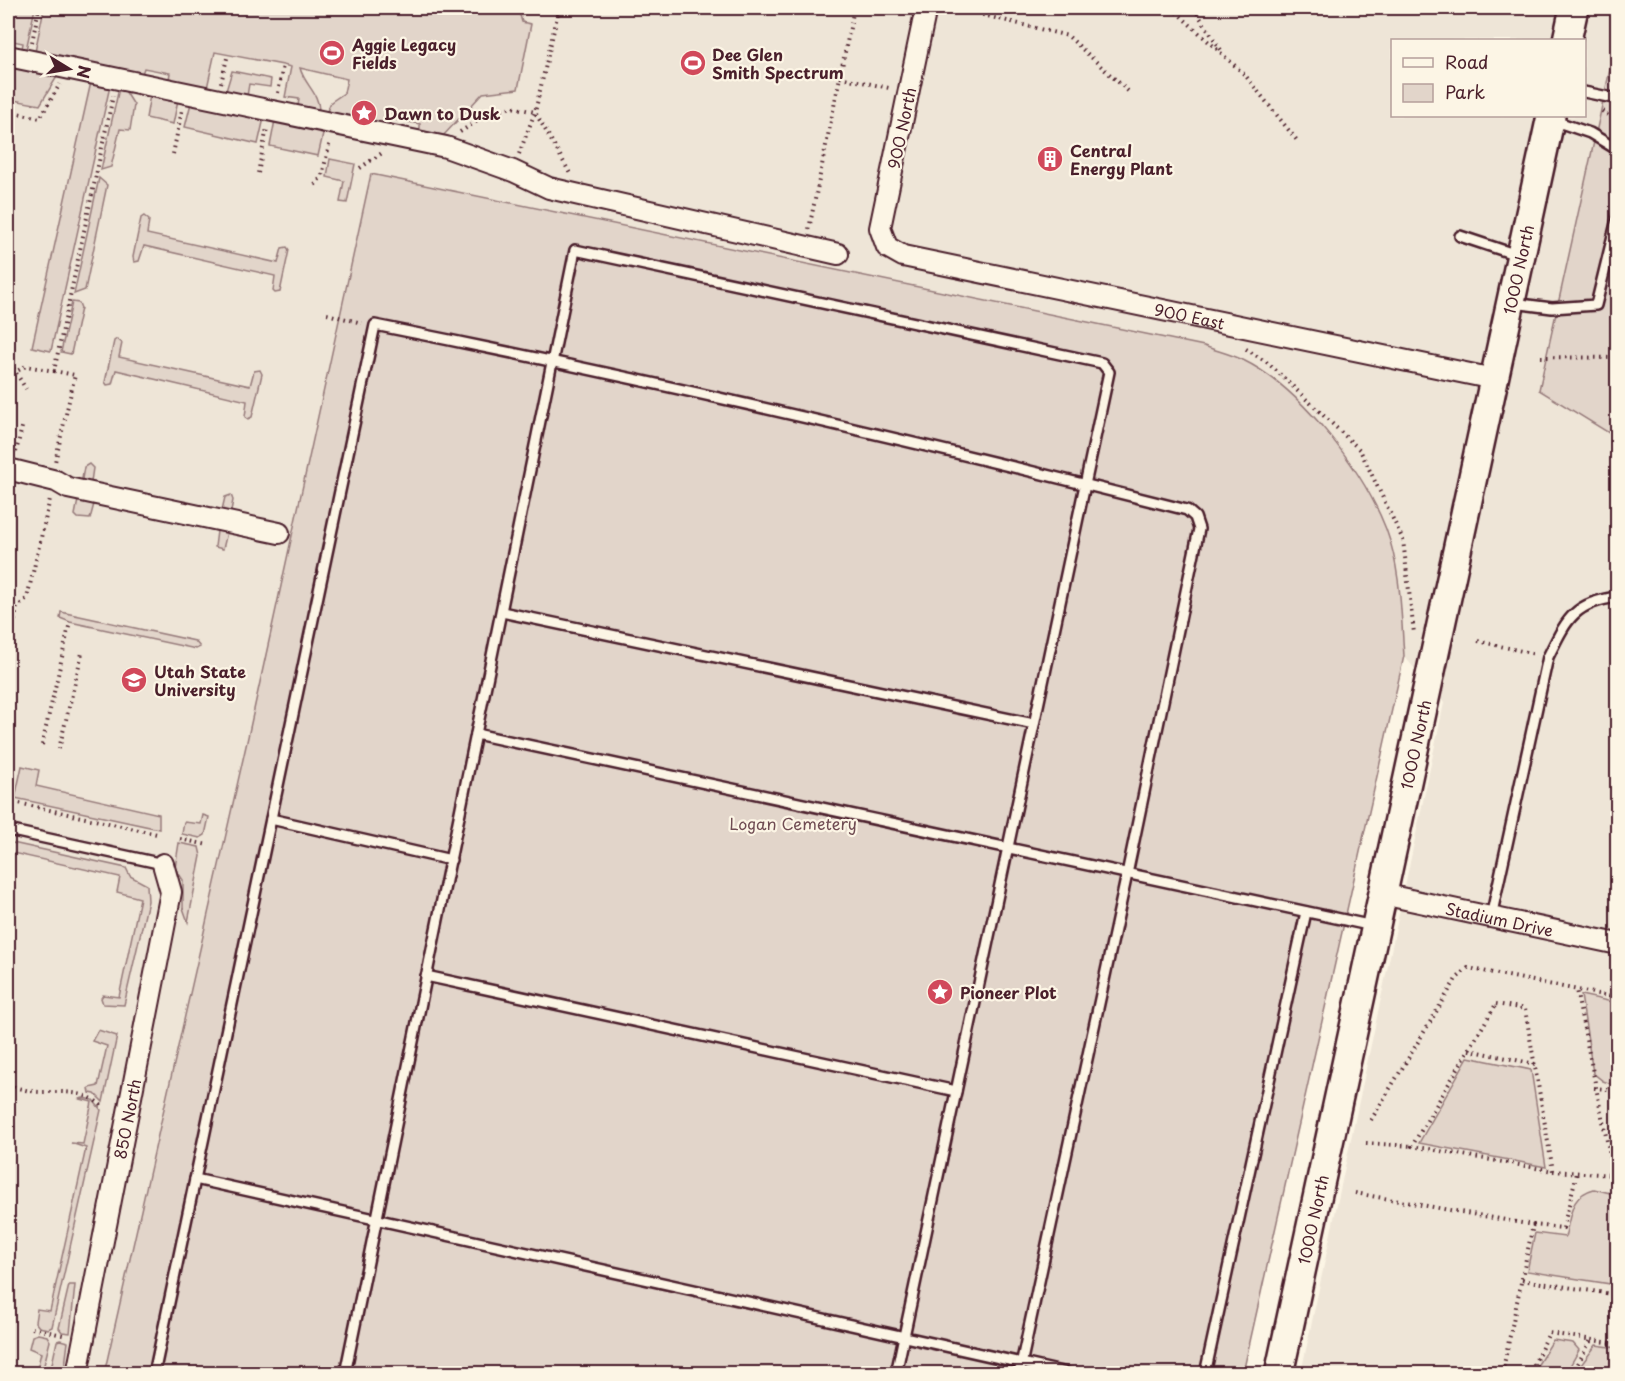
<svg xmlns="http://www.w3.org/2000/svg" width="1625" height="1381" font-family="'Playpen Sans',sans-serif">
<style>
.built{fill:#eee5d7;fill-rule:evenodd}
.green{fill:#e2d5ca;stroke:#967a7a;stroke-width:1.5}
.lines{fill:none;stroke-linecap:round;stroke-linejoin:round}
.lane-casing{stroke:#4a1f2b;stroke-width:14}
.street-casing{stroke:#4a1f2b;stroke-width:24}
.secondary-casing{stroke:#4a1f2b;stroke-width:32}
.path{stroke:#4a1f2b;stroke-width:4;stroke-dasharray:1.5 4.5;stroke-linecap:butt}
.lane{stroke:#fcf5e5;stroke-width:9}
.street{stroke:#fcf5e5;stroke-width:20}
.secondary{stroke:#fcf5e5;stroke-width:27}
.labels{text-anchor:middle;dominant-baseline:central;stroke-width:4.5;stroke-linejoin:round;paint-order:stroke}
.poi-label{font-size:16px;font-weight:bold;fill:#4a1f2b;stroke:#fcf5e5;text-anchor:start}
.street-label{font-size:16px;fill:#4a1f2b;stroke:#fcf5e5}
.park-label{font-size:16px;fill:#704c53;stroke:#fcf5e5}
</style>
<rect width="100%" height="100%" fill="#fcf5e5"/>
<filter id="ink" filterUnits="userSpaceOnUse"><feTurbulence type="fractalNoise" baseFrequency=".0167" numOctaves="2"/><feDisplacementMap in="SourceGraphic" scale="12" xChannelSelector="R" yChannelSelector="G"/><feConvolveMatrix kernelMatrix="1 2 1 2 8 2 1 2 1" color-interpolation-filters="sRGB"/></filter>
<g filter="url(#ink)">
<path class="built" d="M8,8H1617V1373H1301L1444,703L1404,656L1399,585L1244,360L1204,346L371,174L248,737L104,1373H8ZM1392,40H1584V116H1392Z"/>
<g class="green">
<path d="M8,8H35L26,50L22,49L23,43L8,40Z"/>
<path d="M44,8H518L522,22L531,24L518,89L483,93L443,136L420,130V124L387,118L386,124L370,120L371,112L365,106L359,108L356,118L327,111L331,102L344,93L347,79L300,68C304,84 319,93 319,110L298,106L299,99L285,97L291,67L283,65L215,52L207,88L169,79L170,73L144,68L142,74L35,52Z"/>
<path d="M1615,47H1617V438L1539,390Z"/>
<path d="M8,65L58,75L40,105L8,99Z"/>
<path d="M232,71L271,79L270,87L249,84L247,96L226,91Z"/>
<path d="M91,82L110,86L51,351L32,347Z"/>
<path d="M119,88L124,89L134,105L130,130L120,129L111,167L101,170Z"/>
<path d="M150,95L178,100L173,124L146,118Z"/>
<path d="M191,103L264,118L258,144L185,127Z"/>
<path d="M275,120L324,130L318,156L270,146Z"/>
<path d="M330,159L355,164L347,203L340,202L344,181L327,177Z"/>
<path d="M371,174L1204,346C1217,351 1231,354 1243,360C1301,388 1363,470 1386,529C1401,569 1401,614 1404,656L1243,1373L104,1374L248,737Z"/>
<path d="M99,178L107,185L85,290L74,294Z"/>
<path d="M144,216L149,220L147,234L278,263L282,248L287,247L289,250L280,292L275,293L273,291L275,276L144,246L139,261L134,262L133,257L141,218Z"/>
<path d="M72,302L79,303L81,308L71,354L61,352Z"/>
<path d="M117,339L122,343L119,357L250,386L254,371L260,370L262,374L252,417L248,419L245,417L247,401L116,370L112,384L107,385L105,382L114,341Z"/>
<path d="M89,464L93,468L91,482L222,510L225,497L231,495L233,500L230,517L81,485L84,467Z"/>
<path d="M79,495L228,528L223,549L215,547L217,531L94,504L90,519L78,518L75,515Z"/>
<path d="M61,612L195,641L200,647L196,649L70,622L60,618Z"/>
<path d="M22,766L39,770L36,786L159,814V829L15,798Z"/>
<path d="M203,815L209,817L205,835L200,838L182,834L184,822L201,824Z"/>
<path d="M8,842L126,868L130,876L147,885L148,901L124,1005L103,1004L101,998L103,995L119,997L140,898L117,892L120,877L8,852Z"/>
<path d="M179,843L199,847L201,856L188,922L183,908V880L175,868Z"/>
<path d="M1581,995L1617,1003V1086L1603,1081L1593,1073Z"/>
<path d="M98,1030L117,1036L103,1102L95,1094L90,1093L89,1088L98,1086L107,1046L92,1041Z"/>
<path d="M1468,1057L1531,1070L1546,1167L1419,1143Z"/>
<path d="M83,1098L93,1100L101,1110L52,1327L48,1329L39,1327L35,1322L37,1309L50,1311L86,1148L71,1143L83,1144L92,1102L80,1099Z"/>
<path d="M1594,1189L1610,1193L1617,1198V1285L1527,1271L1535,1233L1565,1237C1571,1216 1570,1195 1594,1189Z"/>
<path d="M69,1285H75L70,1333L62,1332L59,1328Z"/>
<path d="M38,1334L47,1336L50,1341L42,1373H36L41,1353L29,1348L32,1336Z"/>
<path d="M60,1340L68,1342L64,1373H50L57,1341Z"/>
<path d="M1553,1340L1573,1343L1579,1350L1566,1373H1544L1537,1366Z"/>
<path d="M1596,1345L1617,1348V1373H1575Z"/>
</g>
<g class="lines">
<g class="lane-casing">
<g id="lane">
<path d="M1584,92L1618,99"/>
<path d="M1552,120L1590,133L1618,150"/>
<path d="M1460,236L1517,255"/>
<path d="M1513,303L1552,308L1596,305L1618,215"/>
<path d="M502,612L1034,724"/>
<path d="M476,734L1373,926"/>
<path d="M271,819L451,860"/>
<path d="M8,830L163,864"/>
<path d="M1491,917L1548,657C1566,621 1573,602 1618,597"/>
<path d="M426,976L956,1091"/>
<path d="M195,1179L1071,1374"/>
<path d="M154,1374L375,325C647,379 918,442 1187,510L1195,517L1199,529L1127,874L1019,1374"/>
<path d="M345,1374L575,250L1102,363L1109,372L896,1374"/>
<path d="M1205,1374L1306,912"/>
</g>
</g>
<g class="street-casing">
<g id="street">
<path id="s1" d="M926,8L880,228L887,247L903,256L1494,379"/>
<path d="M8,56L446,147L513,171L549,188L838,254"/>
<path d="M8,469L56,481L68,488L279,533"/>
<path id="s2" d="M1382,894L1618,944"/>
<path id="s3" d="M77,1374L171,892L163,864"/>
</g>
</g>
<g class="secondary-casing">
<g id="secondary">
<path d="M1567,40L1574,8"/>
<path id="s4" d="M1279,1374L1551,116"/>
</g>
</g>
<g class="path">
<path d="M973,8L979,14L1068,36L1128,91"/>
<path d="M1172,8L1245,75L1299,143"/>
<path d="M1194,8L1221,50"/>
<path d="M32,42L39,8"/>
<path d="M840,77L889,88"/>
<path d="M221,83L228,54"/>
<path d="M278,93L283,65"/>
<path d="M8,111L40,118L60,84"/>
<path d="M1602,111L1618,123"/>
<path d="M460,132L488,114L512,107L535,112L570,173"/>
<path d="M173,154L182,110"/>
<path d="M519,154L535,112L559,8"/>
<path d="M360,168L382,153"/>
<path d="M258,173L267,128"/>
<path d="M315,185L322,176L330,141"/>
<path d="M809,229L854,8"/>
<path d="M327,314L362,323"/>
<path d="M1246,349L1268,363L1360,450L1403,540L1414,633"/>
<path d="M8,350L14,357L8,363"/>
<path d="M1541,357L1618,358"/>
<path d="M10,363L26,389"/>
<path d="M54,371L75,375L55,462"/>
<path d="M8,376L26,366L54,371L113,96"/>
<path d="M16,452L22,427"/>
<path d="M1478,641L1535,654"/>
<path d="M8,656L17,608L27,598L50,499"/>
<path d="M42,745L70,622"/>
<path d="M59,749L82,653"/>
<path d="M14,802L157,834"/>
<path d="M180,839L208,845"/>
<path d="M1496,1004L1525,1009L1553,1171L1412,1146Z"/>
<path d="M1469,1050L1535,1064"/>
<path d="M8,1085C18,1088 30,1092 41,1092C64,1092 87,1090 104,1108"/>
<path d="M1594,1088L1618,1090"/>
<path d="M1371,1120L1456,979L1468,968L1618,998"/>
<path d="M1366,1143L1412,1146"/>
<path d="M1553,1171L1614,1175L1576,990"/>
<path d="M1614,1175L1618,1182"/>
<path d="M1355,1193L1533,1225L1502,1374"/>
<path d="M1533,1225L1563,1228L1577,1173"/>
<path d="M1522,1280L1618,1295"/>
<path d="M32,1328L67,1336"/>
<path d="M1542,1374L1534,1364L1549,1333L1618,1344"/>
<path d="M1572,1374L1591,1340"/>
</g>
<use href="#lane" class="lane"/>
<use href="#street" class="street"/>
<use href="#secondary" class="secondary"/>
</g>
</g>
<defs>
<g id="stadium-disc" transform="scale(1.35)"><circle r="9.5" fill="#d1495b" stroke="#fcf5e5"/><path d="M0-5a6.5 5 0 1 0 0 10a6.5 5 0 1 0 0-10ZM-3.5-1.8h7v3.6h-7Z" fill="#fff"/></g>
<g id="sight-disc" transform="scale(1.35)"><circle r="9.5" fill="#d1495b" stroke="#fcf5e5"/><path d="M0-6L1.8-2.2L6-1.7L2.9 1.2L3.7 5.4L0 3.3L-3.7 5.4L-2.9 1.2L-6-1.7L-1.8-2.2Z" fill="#fff"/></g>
<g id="building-disc" transform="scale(1.35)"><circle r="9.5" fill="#d1495b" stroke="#fcf5e5"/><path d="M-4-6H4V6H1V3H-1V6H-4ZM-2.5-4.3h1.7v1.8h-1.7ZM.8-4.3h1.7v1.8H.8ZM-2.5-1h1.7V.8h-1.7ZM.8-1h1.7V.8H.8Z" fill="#fff"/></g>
<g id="university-disc" transform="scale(1.35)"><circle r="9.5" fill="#d1495b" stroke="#fcf5e5"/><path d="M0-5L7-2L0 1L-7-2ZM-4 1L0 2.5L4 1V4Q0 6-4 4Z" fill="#fff"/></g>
</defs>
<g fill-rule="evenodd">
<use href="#stadium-disc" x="332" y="53"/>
<use href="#stadium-disc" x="693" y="63"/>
<use href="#sight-disc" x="364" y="113"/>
<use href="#building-disc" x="1050" y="159"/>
<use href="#university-disc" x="134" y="680"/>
<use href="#sight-disc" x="940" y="992"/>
</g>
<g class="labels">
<g class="poi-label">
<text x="352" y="44">Aggie Legacy<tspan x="352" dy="18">Fields</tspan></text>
<text x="712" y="54">Dee Glen<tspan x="712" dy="18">Smith Spectrum</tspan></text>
<text x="384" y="113">Dawn to Dusk</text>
<text x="1070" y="150">Central<tspan x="1070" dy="18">Energy Plant</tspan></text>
<text x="154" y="671">Utah State<tspan x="154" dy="18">University</tspan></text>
<text x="960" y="992">Pioneer Plot</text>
</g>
<g class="street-label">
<text transform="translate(901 128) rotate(-78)">900 North</text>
<text stroke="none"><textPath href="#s4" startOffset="1130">1000 North</textPath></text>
<text stroke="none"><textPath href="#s1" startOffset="556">900 East</textPath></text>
<text stroke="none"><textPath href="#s4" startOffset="644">1000 North</textPath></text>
<text stroke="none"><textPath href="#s2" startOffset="120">Stadium Drive</textPath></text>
<text stroke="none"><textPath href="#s3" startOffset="260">850 North</textPath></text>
<text stroke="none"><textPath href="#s4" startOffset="158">1000 North</textPath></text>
</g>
<g class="park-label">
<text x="793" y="823">Logan Cemetery</text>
</g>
</g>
<rect width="1625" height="1381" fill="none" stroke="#fcf5e5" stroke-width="30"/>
<rect x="15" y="15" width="1595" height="1351" fill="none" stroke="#4a1f2b" stroke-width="2" filter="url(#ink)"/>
<rect x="1391" y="39" width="195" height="78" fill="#fcf5e5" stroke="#b59f9b" stroke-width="1.5"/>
<rect x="1403" y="58" width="30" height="9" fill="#fcf5e5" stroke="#b59f9b" stroke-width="1.5"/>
<text x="1445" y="69" font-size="18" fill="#4a1f2b">Road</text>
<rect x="1403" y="84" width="30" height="18" fill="#e2d5ca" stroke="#b59f9b" stroke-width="1.5"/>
<text x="1445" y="99" font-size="18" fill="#4a1f2b">Park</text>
<g transform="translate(69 69) rotate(101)" stroke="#fcf5e5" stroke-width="4.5" paint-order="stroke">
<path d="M0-4.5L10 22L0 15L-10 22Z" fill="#4a1f2b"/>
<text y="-9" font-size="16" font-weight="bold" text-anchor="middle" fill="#4a1f2b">N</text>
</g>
</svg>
